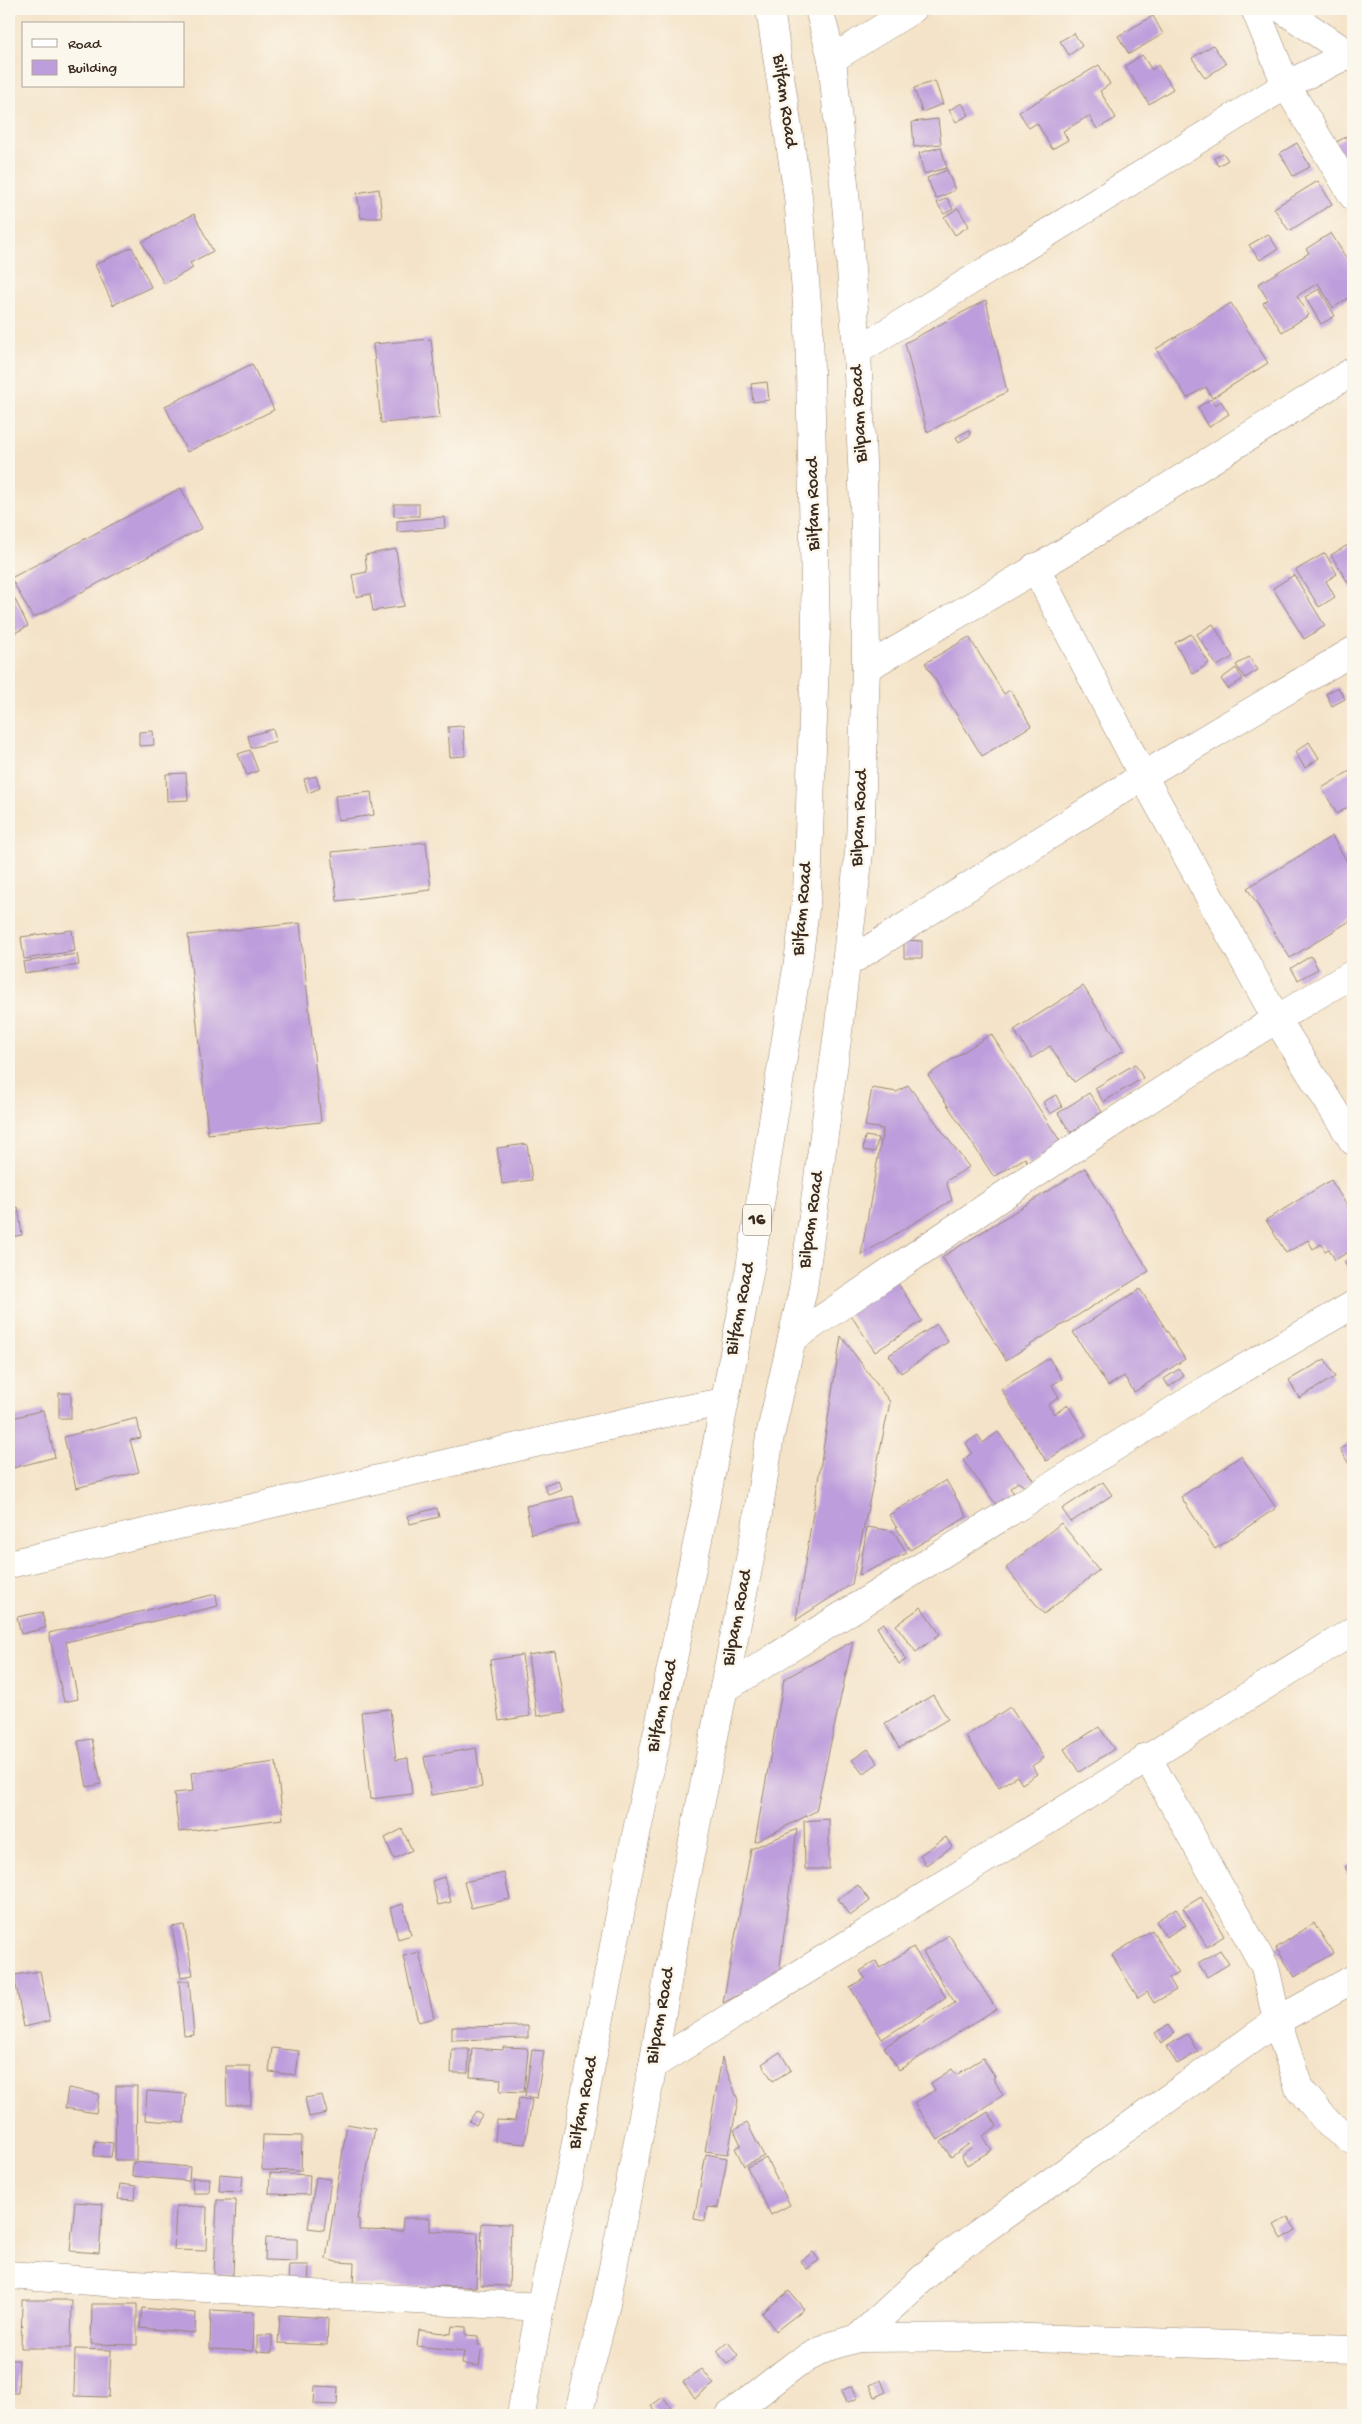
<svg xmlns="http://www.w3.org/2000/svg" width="1362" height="2424" font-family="'Gochi Hand',sans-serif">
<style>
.building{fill:#be9ddc}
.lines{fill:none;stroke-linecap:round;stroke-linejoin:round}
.minor-casing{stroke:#988673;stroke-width:29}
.primary-casing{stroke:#988673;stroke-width:29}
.minor{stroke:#fff;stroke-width:28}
.primary{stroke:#fff;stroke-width:28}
.labels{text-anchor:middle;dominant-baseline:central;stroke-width:5;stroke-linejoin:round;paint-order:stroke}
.shield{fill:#fbf7ec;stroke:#75685c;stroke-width:1}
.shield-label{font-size:18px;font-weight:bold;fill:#3b2a1e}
.street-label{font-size:19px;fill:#3b2a1e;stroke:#fbf7ec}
</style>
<rect width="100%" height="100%" fill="#fbf7ec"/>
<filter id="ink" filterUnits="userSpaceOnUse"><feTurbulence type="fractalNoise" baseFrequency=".02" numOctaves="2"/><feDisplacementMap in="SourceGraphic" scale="10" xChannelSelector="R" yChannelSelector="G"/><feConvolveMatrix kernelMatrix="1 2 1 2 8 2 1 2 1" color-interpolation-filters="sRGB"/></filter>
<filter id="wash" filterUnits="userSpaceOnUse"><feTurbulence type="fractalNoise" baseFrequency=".0096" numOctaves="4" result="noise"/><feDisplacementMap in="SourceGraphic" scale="20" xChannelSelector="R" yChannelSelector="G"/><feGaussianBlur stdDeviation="1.12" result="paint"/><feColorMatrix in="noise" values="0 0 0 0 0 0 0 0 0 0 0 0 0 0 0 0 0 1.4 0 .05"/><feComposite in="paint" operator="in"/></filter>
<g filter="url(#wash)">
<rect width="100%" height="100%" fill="#f4e3c8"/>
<g id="blocks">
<g class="building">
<path d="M1153,16L1163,34L1129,54L1118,36Z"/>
<path d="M1074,33L1082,46L1069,55L1060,41Z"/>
<path d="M1213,45L1226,64L1205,78L1192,58Z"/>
<path d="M1142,55L1152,70L1158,65L1173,89L1149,104L1125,66Z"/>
<path d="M1099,65L1110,84L1100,91L1116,118L1097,129L1089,116L1063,131L1068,140L1052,149L1037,123L1029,128L1019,112Z"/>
<path d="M935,81L943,104L922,112L914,88Z"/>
<path d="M962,103L969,115L956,122L949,110Z"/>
<path d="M938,119L941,144L914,147L912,122Z"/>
<path d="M1347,136L1353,146V173L1335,143Z"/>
<path d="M1297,143L1310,167L1293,176L1280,153Z"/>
<path d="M941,147L947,168L924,174L919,153Z"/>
<path d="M1223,153L1228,160L1218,166L1214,158Z"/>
<path d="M947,170L955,190L936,199L927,178Z"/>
<path d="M1318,181L1332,204L1289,231L1274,208Z"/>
<path d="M379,189L382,218H361L357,193Z"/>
<path d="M947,198L953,209L944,214L937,203Z"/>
<path d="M958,208L969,226L955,235L944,217Z"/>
<path d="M194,214L213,251L190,263L193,268L164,284L142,242Z"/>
<path d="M1331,233L1353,269V295L1333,308L1318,283L1297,296L1309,315L1282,332L1263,303L1268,300L1258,284L1309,253L1306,249Z"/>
<path d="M1268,234L1278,249L1260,260L1249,245Z"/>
<path d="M132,247L151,287L113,305L95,265Z"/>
<path d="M1319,289L1335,316L1321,324L1305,297Z"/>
<path d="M986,300L1007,392L927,432L905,343Z"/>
<path d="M1231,303L1268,363L1212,398L1206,387L1187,398L1156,349Z"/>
<path d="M431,339L440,418L381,423L373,344Z"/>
<path d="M252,364L274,410L187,452L165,406Z"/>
<path d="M767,382L769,400L753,402L751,384Z"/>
<path d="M1211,399L1215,405L1221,401L1229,414L1209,427L1198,407Z"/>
<path d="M969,430L971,435L959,442L956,437Z"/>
<path d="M181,488L202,528L33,618L11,578Z"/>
<rect x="394" y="504" width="25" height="12"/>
<path d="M444,517L445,528L397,532V521Z"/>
<path d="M1353,542V591L1331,555Z"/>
<path d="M396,549L404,606L373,611L370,594L356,597L352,575L367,572L365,555Z"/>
<path d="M1325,553L1337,574L1326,581L1335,597L1319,607L1296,570Z"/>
<path d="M1294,575L1325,626L1304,639L1273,588Z"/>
<path d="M9,587L28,626L9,636Z"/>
<path d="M1213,624L1233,657L1217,666L1197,634Z"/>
<path d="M1191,634L1209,663L1193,674L1175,643Z"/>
<path d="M969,637L1004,694L1010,690L1031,726L982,756L925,663Z"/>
<path d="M1249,657L1258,670L1245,678L1236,665Z"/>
<path d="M1236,668L1243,679L1228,689L1221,679Z"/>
<path d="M1338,687L1345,699L1332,706L1326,694Z"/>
<path d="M463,726L465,756L450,757L448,727Z"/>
<path d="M273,729L276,741L251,748L248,736Z"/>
<path d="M153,731L154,745L139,746V732Z"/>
<path d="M1309,742L1319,758L1305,768L1295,752Z"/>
<path d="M250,750L258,771L247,775L238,754Z"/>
<path d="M1353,769V804L1337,814L1322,788Z"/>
<path d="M186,773L188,800L167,801L166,774Z"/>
<path d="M316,776L320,788L308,793L304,779Z"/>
<path d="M371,792L374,815L338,820L335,796Z"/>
<path d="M1332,836L1353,872V919L1290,958L1247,888Z"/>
<path d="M426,842L431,890L337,901L332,852Z"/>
<path d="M300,923L321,1122L208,1134L188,935Z"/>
<path d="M72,930L75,951L24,959L21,937Z"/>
<path d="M904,940L922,941V958H904Z"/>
<path d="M77,954L79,965L25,973L23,962Z"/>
<path d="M1311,956L1318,969L1298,980L1291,968Z"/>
<path d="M1083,986L1124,1050L1074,1082L1050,1046L1032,1058L1014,1030Z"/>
<path d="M991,1034L1062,1144L1029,1166L1025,1158L994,1177L928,1075Z"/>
<path d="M1135,1064L1143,1078L1103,1102L1095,1088Z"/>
<path d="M908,1085L969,1167L946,1181L952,1200L861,1255L883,1129L865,1126L872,1088L897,1092Z"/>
<path d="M1089,1093L1102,1112L1071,1133L1058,1113Z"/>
<path d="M1056,1095L1062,1107L1050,1114L1043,1102Z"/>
<path d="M865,1136L878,1138L875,1152L863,1150Z"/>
<path d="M527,1144L532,1180L502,1184L497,1148Z"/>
<path d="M1085,1168L1149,1271L1006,1360L942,1257Z"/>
<path d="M1331,1180L1349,1209L1353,1206V1249L1335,1260L1329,1249L1325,1251L1321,1244L1313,1249L1308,1240L1286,1253L1266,1220Z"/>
<path d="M18,1207L22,1235L9,1237V1208Z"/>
<path d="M1353,1255V1272L1351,1273L1344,1262Z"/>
<path d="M894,1277L922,1321L875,1352L846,1308Z"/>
<path d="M1140,1289L1185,1359L1134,1392L1124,1376L1108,1386L1073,1332Z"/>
<path d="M937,1324L948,1342L901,1373L889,1355Z"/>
<path d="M841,1336L890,1402L852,1584L796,1620Z"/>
<path d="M1049,1358L1062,1379L1052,1385L1059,1397L1048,1405L1054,1414L1068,1405L1086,1435L1046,1461L1001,1389Z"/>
<path d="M1325,1359L1335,1377L1299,1398L1289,1380Z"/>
<path d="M1179,1369L1184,1376L1169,1387L1164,1379Z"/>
<rect x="59" y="1393" width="12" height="25"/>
<path d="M43,1410L55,1457L9,1469V1419Z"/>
<path d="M137,1418L141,1438L130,1440L139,1472L76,1488L64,1437Z"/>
<path d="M998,1432L1034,1481L1025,1487L1018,1482L1010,1488L1015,1495L998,1507L963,1460L972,1453L966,1443L978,1435L983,1443Z"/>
<path d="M1353,1441V1461L1349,1464L1340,1449Z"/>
<path d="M1241,1456L1276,1508L1215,1549L1181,1497Z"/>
<path d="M558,1480L561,1489L548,1494L544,1485Z"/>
<path d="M946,1480L967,1517L910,1550L889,1515Z"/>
<path d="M1103,1482L1112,1495L1071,1522L1062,1509Z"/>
<path d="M573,1496L579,1524L531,1534L526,1506Z"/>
<path d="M437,1508L439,1517L410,1524L407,1516Z"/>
<path d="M1061,1523L1099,1570L1044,1614L1006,1568Z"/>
<path d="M867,1527L893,1531L907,1553L859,1575Z"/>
<path d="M216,1594L218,1606L66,1642L78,1699L64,1702L49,1633Z"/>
<path d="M921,1607L940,1634L916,1652L896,1625Z"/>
<path d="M42,1612L46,1628L21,1634L17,1617Z"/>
<path d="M884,1623L906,1660L899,1664L877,1627Z"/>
<path d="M853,1641L816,1811L755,1842L784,1679Z"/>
<path d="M555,1651L565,1712L537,1716L528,1655Z"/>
<path d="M522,1655L530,1716L499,1721L490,1660Z"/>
<path d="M933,1695L948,1719L899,1748L885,1723Z"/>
<path d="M1010,1707L1044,1758L1032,1766L1037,1774L1022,1784L1017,1776L999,1787L966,1736Z"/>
<path d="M390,1709L396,1760L408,1758L412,1794L370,1799L361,1712Z"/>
<path d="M1099,1727L1114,1749L1079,1772L1064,1749Z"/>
<path d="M92,1739L101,1784L87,1787L78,1741Z"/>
<path d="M476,1748L482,1787L431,1795L424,1757Z"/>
<path d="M868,1749L878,1763L863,1774L852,1760Z"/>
<path d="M276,1762L283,1819L179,1832L174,1793L193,1791L191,1773Z"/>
<path d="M829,1819V1869H805L804,1821Z"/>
<path d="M402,1829L412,1850L394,1859L385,1838Z"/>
<path d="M797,1829L779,1974L723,2003L751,1849Z"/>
<path d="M946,1837L952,1847L926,1865L920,1855Z"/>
<path d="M1353,1862V1881L1345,1867Z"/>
<path d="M504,1873L510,1899L471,1908L464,1882Z"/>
<path d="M444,1877L451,1902L438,1905L432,1881Z"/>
<path d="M858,1885L870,1901L850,1916L838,1899Z"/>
<path d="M1201,1897L1224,1936L1207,1947L1183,1908Z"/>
<path d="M403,1904L411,1935L398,1939L390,1908Z"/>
<path d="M1176,1908L1186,1925L1166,1937L1156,1921Z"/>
<path d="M1314,1923L1333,1953L1295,1977L1276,1948Z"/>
<path d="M184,1925L193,1975L181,1977L172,1927Z"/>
<path d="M1152,1930L1178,1973L1169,1978L1176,1990L1154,2003L1147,1992L1138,1998L1112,1955Z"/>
<path d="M949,1935L996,2009L899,2070L884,2047L955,2003L923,1952Z"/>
<path d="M913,1947L946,1998L882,2039L850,1987L865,1978L860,1971L876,1961L880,1968Z"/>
<path d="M1220,1950L1229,1964L1207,1977L1198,1963Z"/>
<path d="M419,1952L434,2018L418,2022L403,1956Z"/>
<path d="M40,1971L50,2021L24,2027L14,1975Z"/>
<path d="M179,1981H189L194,2035L184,2036Z"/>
<path d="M1168,2025L1174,2034L1161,2043L1155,2033Z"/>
<path d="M528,2026V2038L452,2040V2027Z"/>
<path d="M1187,2034L1198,2052L1177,2064L1166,2047Z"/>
<path d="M503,2047L527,2048L528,2052L524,2092L500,2091L501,2079L470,2077L472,2048L503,2050Z"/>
<path d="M272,2048L299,2051L296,2075L269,2072Z"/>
<path d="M452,2049H469L468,2073H451Z"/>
<path d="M532,2050L544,2051L537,2098L525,2096Z"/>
<path d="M780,2052L791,2070L773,2081L762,2064Z"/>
<path d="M722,2058L738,2100L728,2154L705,2151Z"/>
<path d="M983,2058L995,2077L993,2078L1003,2095L938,2140L914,2103L935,2090L931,2083L952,2069L956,2075Z"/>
<path d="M226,2066H250L251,2105H227Z"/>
<path d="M116,2086H137L136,2160H115Z"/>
<path d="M68,2088L99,2094L96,2113L65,2108Z"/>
<path d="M147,2091L186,2094L184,2123L145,2120Z"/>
<path d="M322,2095L327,2113L309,2117L305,2098Z"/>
<path d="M519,2098L532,2100L525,2144L495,2141L497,2120L515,2121Z"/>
<path d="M476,2111L482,2115L476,2125L469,2121Z"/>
<path d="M988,2112L997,2126L983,2136L992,2150L967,2165L961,2156L972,2147L969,2144L951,2157L941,2142Z"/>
<path d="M747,2123L764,2156L744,2166L735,2148L741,2145L734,2130Z"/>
<path d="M347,2124L375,2129L357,2219H359V2230L402,2231L403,2218H430V2231L478,2233L476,2287L353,2285L354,2263L336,2262L326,2259Z"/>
<path d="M263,2135L302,2136L301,2171L262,2170Z"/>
<path d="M95,2141L113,2143L111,2157L94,2156Z"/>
<path d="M706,2154L727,2158L718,2208L707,2207L705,2221L694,2219Z"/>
<path d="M766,2158L790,2205L771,2215L747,2167Z"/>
<path d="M133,2162L190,2167L189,2181L132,2176Z"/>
<path d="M270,2173L310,2175L309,2195L269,2194Z"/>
<path d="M220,2174L243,2176L241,2192L219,2191Z"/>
<path d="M316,2177L331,2179L324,2230L308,2228Z"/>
<path d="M192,2178H210L209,2193H193Z"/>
<path d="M120,2184L136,2186L135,2200L118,2199Z"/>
<path d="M217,2200H236L233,2275H214Z"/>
<path d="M75,2202L103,2204L99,2253L70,2251Z"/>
<path d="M176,2206L207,2207L206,2251L174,2250Z"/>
<path d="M1288,2217L1296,2230L1282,2239L1274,2225Z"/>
<path d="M482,2223L511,2224L509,2286L480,2285Z"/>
<path d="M266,2238L297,2239V2261L265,2260Z"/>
<path d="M813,2252L819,2260L807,2269L801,2261Z"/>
<path d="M289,2265H309L308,2285L288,2283Z"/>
<path d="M789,2291L804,2309L776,2331L762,2313Z"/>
<path d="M22,2300H72L71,2348H21Z"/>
<path d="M92,2304H137V2345L91,2344Z"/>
<path d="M142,2308L196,2313L195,2333L140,2328Z"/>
<path d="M211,2310L254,2312L253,2351L210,2349Z"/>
<path d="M280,2315L328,2318L327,2345L278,2343Z"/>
<path d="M452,2326L466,2327V2335L478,2336V2345H482L479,2366L462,2364L464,2351L417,2346L419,2330L451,2334Z"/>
<path d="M257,2335H272V2353L257,2352Z"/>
<path d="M728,2342L738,2355L727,2364L717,2351Z"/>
<path d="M75,2349L111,2350L109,2397L74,2396Z"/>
<path d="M9,2360H19L18,2393H9Z"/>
<path d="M702,2369L714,2384L695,2398L683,2382Z"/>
<path d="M881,2380L886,2392L875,2397L870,2385Z"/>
<path d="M315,2386L338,2387L337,2405L314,2404Z"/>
<path d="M852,2386L858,2398L846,2403L841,2391Z"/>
<path d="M663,2397L673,2410L666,2415H659L651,2406Z"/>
</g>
</g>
</g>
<g filter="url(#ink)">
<use href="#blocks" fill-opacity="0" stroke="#988673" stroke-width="1"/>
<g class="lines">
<g class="minor-casing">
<g id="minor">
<path d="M1255,9L1286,85L1353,196"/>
<path d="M1282,9L1353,57"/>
<path d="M832,59L913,9"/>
<path d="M857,351L1286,85L1353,52"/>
<path d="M1035,567L1143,776L1276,1018L1353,1141"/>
<path d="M866,668L1066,551L1353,371"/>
<path d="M846,964L1143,776L1353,651"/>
<path d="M792,1339C977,1214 1160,1085 1353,974"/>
<path d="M9,1564L670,1412L724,1402"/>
<path d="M724,1689L1213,1386L1353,1305"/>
<path d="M1147,1757L1265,1967L1277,2021L1299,2088L1329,2124L1353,2141"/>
<path d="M653,2065L1353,1631"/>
<path d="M9,2275L118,2283L540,2307"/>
<path d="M858,2338L947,2256L1277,2021L1353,1979"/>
<path d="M730,2415L796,2364L830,2346L858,2338L1003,2337L1353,2349"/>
</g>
</g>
<g class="primary-casing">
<g id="primary">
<path d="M521,2415L540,2307L568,2184L626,1883L705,1506L750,1268L799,955L807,893L816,630L809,328L798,196L770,9"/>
<path d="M578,2415L605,2308L653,2065L682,1895L755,1534L770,1436L803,1289L838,1032L860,844L866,668L865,529L857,351L847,214L832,59L819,9"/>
</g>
</g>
<use href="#minor" class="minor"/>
<use href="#primary" class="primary"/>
</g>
</g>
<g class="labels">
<rect class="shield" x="743" y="1204.5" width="28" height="31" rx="4"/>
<g class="shield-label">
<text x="757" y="1220">16</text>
</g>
<g class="street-label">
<text transform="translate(784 101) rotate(82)">Bilfam Road</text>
<text transform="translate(860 414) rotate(-93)">Bilpam Road</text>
<text transform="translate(814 504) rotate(-91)">Bilfam Road</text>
<text transform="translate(860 818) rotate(-87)">Bilpam Road</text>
<text transform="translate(803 909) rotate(-85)">Bilfam Road</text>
<text transform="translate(812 1220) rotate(-82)">Bilpam Road</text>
<text transform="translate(741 1309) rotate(-79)">Bilfam Road</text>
<text transform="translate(738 1618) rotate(-79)">Bilpam Road</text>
<text transform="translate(663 1706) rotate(-78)">Bilfam Road</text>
<text transform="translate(661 2016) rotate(-80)">Bilpam Road</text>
<text transform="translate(584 2103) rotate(-79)">Bilfam Road</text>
</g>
</g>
<rect width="1362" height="2424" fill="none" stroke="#fbf7ec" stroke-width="30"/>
<rect x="22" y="22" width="162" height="65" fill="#fbf7ec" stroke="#aea59a"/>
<rect x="32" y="39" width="25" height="8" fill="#ffffff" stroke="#aea59a"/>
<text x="68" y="48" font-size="15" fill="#3b2a1e">Road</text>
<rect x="32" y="60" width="25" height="15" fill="#be9ddc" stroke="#aea59a"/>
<text x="68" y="72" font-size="15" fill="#3b2a1e">Building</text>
</svg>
